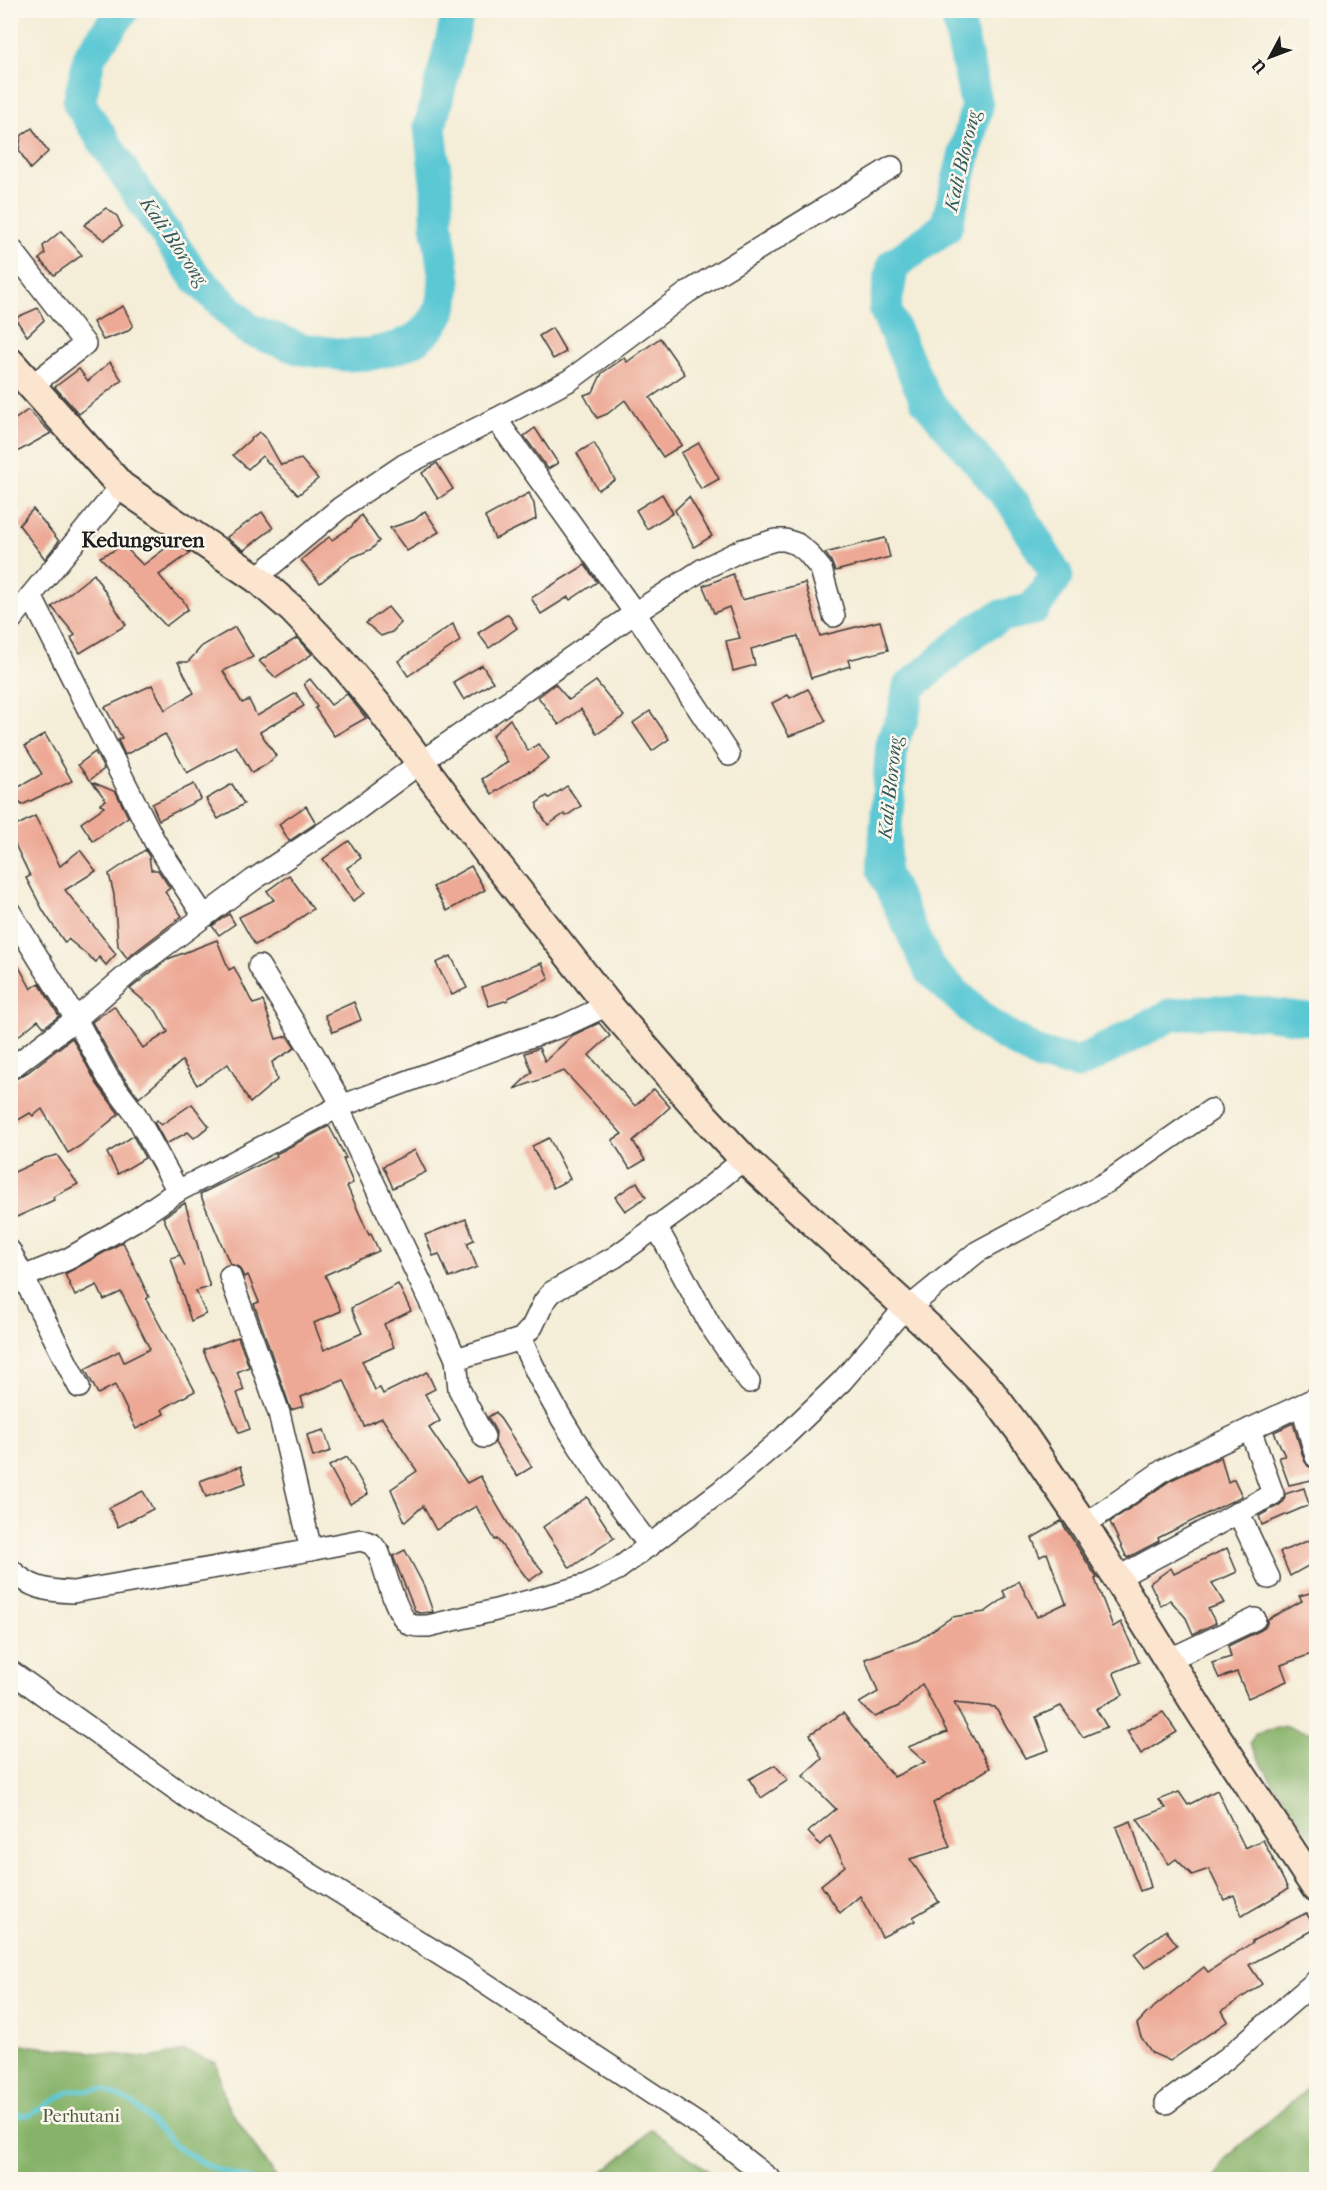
<svg xmlns="http://www.w3.org/2000/svg" width="1327" height="2190" font-family="'IM FELL French Canon',serif">
<style>
.forest{fill:#86b269;stroke:#516742;stroke-width:1.5}
.lines{fill:none;stroke-linecap:round;stroke-linejoin:round}
.stream{stroke:#5cc8d4;stroke-width:5}
.river{stroke:#5cc8d4;stroke-width:33}
.building{fill:#eda995}
.street-casing{stroke:#3c3b38;stroke-width:24}
.secondary-casing{stroke:#3c3b38;stroke-width:32}
.street{stroke:#fff;stroke-width:21}
.secondary{stroke:#fbe5cf;stroke-width:28}
.labels{text-anchor:middle;dominant-baseline:central;stroke-width:5;stroke-linejoin:round;paint-order:stroke}
.park-label{font-size:18px;fill:#4d5b3d;stroke:#fbf7ec}
.water-label{font-size:20px;font-style:italic;fill:#32585c;stroke:#fbf7ec}
.quarter-label{font-size:21px;font-weight:bold;fill:#1c1c1c;stroke:#fbf7ec}
</style>
<rect width="100%" height="100%" fill="#fbf7ec"/>
<filter id="ink" filterUnits="userSpaceOnUse"><feTurbulence type="fractalNoise" baseFrequency=".0167" numOctaves="2"/><feDisplacementMap in="SourceGraphic" scale="12" xChannelSelector="R" yChannelSelector="G"/><feConvolveMatrix kernelMatrix="1 2 1 2 8 2 1 2 1" color-interpolation-filters="sRGB"/></filter>
<filter id="wash" filterUnits="userSpaceOnUse"><feTurbulence type="fractalNoise" baseFrequency=".008" numOctaves="4" result="noise"/><feDisplacementMap in="SourceGraphic" scale="24" xChannelSelector="R" yChannelSelector="G"/><feGaussianBlur stdDeviation="1.35" result="paint"/><feColorMatrix in="noise" values="0 0 0 0 0 0 0 0 0 0 0 0 0 0 0 0 0 1.4 0 .05"/><feComposite in="paint" operator="in"/></filter>
<g filter="url(#wash)">
<rect width="100%" height="100%" fill="#f4edd7"/>
<g class="forest">
<path d="M1285,1726L1316,1734V1844L1270,1778L1250,1744L1256,1733Z"/>
<path d="M11,2044L151,2058L184,2051L216,2063L226,2103L276,2179H11Z"/>
<path d="M1316,2082V2179H1214L1226,2157Z"/>
<path d="M651,2129L719,2179H592L628,2152Z"/>
</g>
<g class="lines">
<path class="stream" d="M10,2115H30L70,2091L103,2089L134,2104L177,2147L210,2167L251,2180"/>
<g class="river">
<path d="M123,10L90,55L79,103L140,197L193,274L248,329L301,349L344,355L371,354L399,347L414,340L426,331L437,317L443,301L445,280L437,224V190L430,127L459,10"/>
<path d="M956,10L977,106L946,227L893,265L885,309L926,400L1014,504L1057,576L1033,609L1001,616L976,630L909,687L903,717L892,741L883,871L930,970L989,1025L1040,1055L1079,1063L1171,1015L1215,1011L1261,1013L1316,1020"/>
</g>
</g>
<g id="blocks">
<g class="building">
<path d="M32,128L48,152L30,169L19,150L21,136Z"/>
<path d="M106,208L117,216L122,227L104,240L84,225Z"/>
<path d="M61,231L82,255L54,275L39,259L45,254L43,246Z"/>
<path d="M123,306L133,325L128,331L103,340L93,322Z"/>
<path d="M38,308L44,320L27,336L15,318Z"/>
<path d="M552,328L566,352L553,359L539,336Z"/>
<path d="M660,338L685,374L650,398L682,445L663,457L625,400L607,414L597,418L584,395L593,392L602,373L624,358L627,362Z"/>
<path d="M110,362L122,380L79,414L55,387L79,369L88,381Z"/>
<path d="M28,410L51,433L17,452L10,445V423Z"/>
<path d="M535,428L558,463L548,469L524,436Z"/>
<path d="M259,432L267,440L281,465L301,459L318,479L298,495L262,456L248,469L233,455Z"/>
<path d="M594,443L615,480L598,490L577,453Z"/>
<path d="M699,443L719,479L701,489L681,453Z"/>
<path d="M437,463L453,489L438,499L422,473Z"/>
<path d="M529,493L534,504L536,519L495,539L485,517Z"/>
<path d="M662,494L673,513L647,529L636,510Z"/>
<path d="M689,497L712,536L694,547L675,510Z"/>
<path d="M33,509L59,541L45,559L19,525Z"/>
<path d="M425,511L439,532L407,551L390,528L414,520Z"/>
<path d="M262,512L273,528L244,550L228,539L227,537Z"/>
<path d="M361,515L379,541L372,549L351,558L320,583L301,560L329,537L332,540L351,527Z"/>
<path d="M885,538L890,557L835,571L831,561L825,553Z"/>
<path d="M118,540L143,565L174,542L190,553L159,575L175,594L183,600L188,609L166,626L100,557L115,550Z"/>
<path d="M585,565L597,582L570,600L568,597L541,614L531,598Z"/>
<path d="M94,574L126,625L80,653L71,638L75,635L52,607Z"/>
<path d="M733,574L742,600L805,583L820,636L880,621L888,650L848,660L850,666L811,678L798,636L751,649L755,665L733,671L726,641L740,638L729,607L714,613L703,586Z"/>
<path d="M388,607L401,623L392,632L381,636L366,623Z"/>
<path d="M508,614L517,628L489,648L478,633Z"/>
<path d="M453,624L460,641L408,676L398,661Z"/>
<path d="M235,627L253,657L223,671L242,703L249,700L257,716L296,693L304,706L260,732L276,756L266,765L252,773L236,746L187,773L165,734L125,755L118,740L122,738L105,707L152,685L165,710L194,693L178,662H188L202,646Z"/>
<path d="M297,638L312,654L276,678L259,661Z"/>
<path d="M482,665L493,682L464,700L453,682Z"/>
<path d="M310,679L331,705L347,694L366,718L334,736L315,708L317,707L304,684Z"/>
<path d="M596,681L624,716L597,734L581,709L559,725L538,697L555,684L569,700Z"/>
<path d="M808,689L826,721L815,727L789,736L772,703L788,695L790,698Z"/>
<path d="M650,711L669,739L652,751L633,723Z"/>
<path d="M510,719L528,751L538,744L549,758L530,772L529,771L492,794L482,779L508,762L492,736Z"/>
<path d="M45,734L72,781L22,805L10,792L42,774L25,746Z"/>
<path d="M95,752L104,769L90,780L78,765Z"/>
<path d="M92,782L116,792L128,817L93,841L81,823L104,807L100,804L106,800Z"/>
<path d="M194,784L201,799L159,820L152,804Z"/>
<path d="M232,784L244,804L218,819L206,799Z"/>
<path d="M567,786L581,806L566,816L564,814L548,825L537,808V803L547,796L549,798Z"/>
<path d="M306,806L316,823L289,841L279,824Z"/>
<path d="M35,816L60,866L80,850L96,871L65,890L116,954L106,965L99,957L96,962L68,939L65,943L44,912L26,878L30,876L10,834V829Z"/>
<path d="M349,841L361,858L347,868L365,893L353,901L323,859Z"/>
<path d="M145,850L149,856L151,870H158L170,888L165,892L182,916L127,958L118,946L114,895L109,874Z"/>
<path d="M471,866L485,890L447,911L433,887Z"/>
<path d="M289,875L313,909L285,929L255,945L239,917L274,900L267,891Z"/>
<path d="M229,914L235,924L219,935L212,926Z"/>
<path d="M217,940L229,970L234,967L253,1004L263,1001L276,1039L287,1036L295,1048L272,1062L277,1080L250,1103L228,1064L197,1085L182,1061L139,1098L119,1071L92,1022L114,1006L143,1048L168,1032L156,1011L130,989L168,959Z"/>
<path d="M10,950L31,989L39,983L59,1016L44,1027L38,1020L10,1043Z"/>
<path d="M451,956L467,988L452,995L436,963Z"/>
<path d="M542,963L549,979L508,998V1000L489,1006L482,987Z"/>
<path d="M354,1002L361,1020L333,1032L325,1015Z"/>
<path d="M599,1023L610,1036L589,1055L635,1106L654,1089L670,1107L633,1141L645,1160L630,1169L612,1140L622,1134L564,1071L514,1089L532,1072L525,1053L539,1048L545,1061L573,1035Z"/>
<path d="M72,1038L97,1084L119,1114L80,1146L68,1153L42,1109L33,1116L30,1113L10,1125V1082L28,1072Z"/>
<path d="M192,1104L209,1126L194,1138L188,1132L166,1144L154,1122L157,1120L161,1125Z"/>
<path d="M329,1126L346,1158L343,1159L353,1183L347,1186L369,1235L371,1234L379,1251L325,1275L341,1311L314,1323L324,1350L362,1333L351,1308L398,1284L411,1311L384,1324L394,1347L362,1361L375,1390L380,1388L383,1394L427,1372L435,1389L425,1394L440,1421L429,1428L467,1483L480,1476L520,1544L543,1571L529,1581L497,1539L495,1540L476,1506L436,1530L423,1506L405,1522L391,1489L417,1471L382,1418L364,1426L344,1380L301,1397L304,1406L291,1410L254,1304L259,1302L248,1275L244,1277L239,1267L230,1264L200,1194L277,1156L276,1154Z"/>
<path d="M133,1136L145,1158L118,1174L107,1153Z"/>
<path d="M549,1138L570,1179L553,1188L532,1146Z"/>
<path d="M415,1150L426,1172L393,1188L383,1166Z"/>
<path d="M57,1155L78,1184L53,1197L54,1200L10,1220V1174L45,1158Z"/>
<path d="M637,1182L646,1197L625,1211L615,1197Z"/>
<path d="M185,1203L210,1287L196,1291L206,1314L191,1321L171,1258L180,1255L185,1266L163,1217Z"/>
<path d="M466,1219L474,1240L467,1243L477,1267L449,1278L439,1254L433,1256L425,1235Z"/>
<path d="M123,1242L149,1297L146,1299L195,1391L162,1409L164,1414L136,1429L115,1385L98,1394L85,1369L119,1351L124,1362L150,1349L121,1292L104,1300L97,1285L75,1296L65,1274Z"/>
<path d="M238,1337L249,1367L237,1372L244,1390L237,1393L250,1429L239,1433L203,1350Z"/>
<path d="M496,1412L532,1467L517,1476L495,1443L496,1432L488,1417Z"/>
<path d="M1293,1423L1304,1460L1308,1466L1314,1469L1316,1479L1289,1485L1279,1457L1285,1456L1274,1432Z"/>
<path d="M324,1430L331,1451L313,1457L307,1435Z"/>
<path d="M347,1457L368,1494L350,1504L329,1466Z"/>
<path d="M1221,1457L1228,1482L1234,1479L1242,1496L1158,1538L1159,1541L1127,1558L1110,1522L1171,1480Z"/>
<path d="M241,1466L246,1483L206,1497L200,1481Z"/>
<path d="M1304,1488L1309,1505L1262,1525L1259,1516L1279,1505L1284,1501L1285,1494Z"/>
<path d="M143,1491L153,1509L118,1527L109,1508Z"/>
<path d="M587,1497L614,1538L570,1568L543,1527Z"/>
<path d="M1061,1521L1097,1578L1095,1579L1113,1627L1121,1622L1139,1662L1115,1672L1114,1674L1123,1695L1096,1709L1107,1727L1083,1737L1061,1706L1036,1717L1049,1750L1025,1758L995,1707L954,1703L990,1768L933,1803L950,1847L910,1859L939,1902L913,1917L915,1921L882,1937L860,1896L840,1913L821,1885L845,1866L830,1836L820,1845L808,1832L836,1809L803,1776L822,1759L810,1734L843,1713L870,1748H869L894,1777L925,1762L908,1747L947,1732L922,1684L899,1706L875,1717L859,1703L878,1692L865,1659L918,1640L952,1617L985,1612L1006,1597L1003,1591L1019,1581L1037,1617L1066,1603L1047,1553L1040,1557L1032,1538Z"/>
<path d="M1310,1540L1317,1561L1290,1576L1280,1552Z"/>
<path d="M1227,1548L1237,1572L1212,1583L1224,1603L1208,1609L1216,1623L1193,1634L1186,1618L1170,1600L1161,1606L1150,1583L1171,1568L1174,1574Z"/>
<path d="M405,1550L424,1586L433,1612L419,1613L415,1611L393,1556Z"/>
<path d="M1317,1591V1652L1281,1665L1287,1681L1248,1698L1237,1672L1219,1678L1212,1663L1231,1657L1228,1646L1261,1630L1266,1626L1268,1619L1302,1601L1299,1596Z"/>
<path d="M1163,1712L1177,1732L1141,1754L1127,1731Z"/>
<path d="M775,1765L788,1780L761,1798L749,1779Z"/>
<path d="M1217,1790L1245,1848L1263,1840L1288,1889L1242,1916L1234,1895L1224,1900L1209,1869L1192,1875L1176,1859L1169,1864L1137,1819L1166,1808L1159,1800L1179,1792L1188,1805Z"/>
<path d="M1131,1821L1151,1887L1140,1891L1116,1827Z"/>
<path d="M1306,1913L1316,1928L1249,1965L1262,1984L1222,2011L1228,2021L1170,2061L1152,2053L1141,2037L1137,2024L1148,2012L1204,1967L1208,1972L1253,1942L1252,1941Z"/>
<path d="M1166,1930L1177,1945L1145,1968L1134,1954Z"/>
</g>
</g>
</g>
<g filter="url(#ink)">
<use href="#blocks" fill-opacity="0" stroke="#3c3b38" stroke-width="1.5"/>
<g class="lines">
<g class="street-casing">
<g id="street">
<path d="M10,247L85,344L31,386"/>
<path d="M496,419L570,380L688,292L892,167"/>
<path d="M256,578L340,508L404,465L496,419L635,613L729,755"/>
<path d="M31,596L155,842L204,916"/>
<path d="M10,621L121,486"/>
<path d="M10,912L76,1019L108,1078L136,1115L178,1191"/>
<path d="M259,966L311,1050L342,1105"/>
<path d="M10,1069L76,1019L135,968L253,880L339,823L421,762L635,613L703,569L742,550L775,540H785L797,544L807,552L821,569L834,616"/>
<path d="M338,1107L438,1319L456,1359L459,1389L484,1437"/>
<path d="M656,1226L710,1325L749,1382"/>
<path d="M10,1251L79,1387"/>
<path d="M230,1276L279,1413L311,1550"/>
<path d="M23,1277L68,1259L134,1221L178,1191L338,1107L517,1041L563,1026L608,1005"/>
<path d="M521,1339C553,1414 601,1482 650,1546"/>
<path d="M456,1359L521,1339L532,1327L544,1302L552,1292L615,1257L699,1196L744,1159"/>
<path d="M1302,1406L1316,1457"/>
<path d="M1238,1512L1269,1578"/>
<path d="M1084,1525L1165,1469L1316,1398"/>
<path d="M10,1569C30,1588 46,1591 73,1592L269,1558L361,1540L372,1544L379,1553C385,1569 395,1614 409,1624C414,1627 422,1626 428,1626L496,1610L586,1585L618,1569L722,1490L785,1436L842,1381L896,1318L977,1252L1109,1181L1211,1110"/>
<path d="M1117,1578L1273,1494L1250,1429"/>
<path d="M1168,1660L1255,1619"/>
<path d="M10,1671L188,1798L468,1972L710,2132L771,2180"/>
<path d="M1166,2103L1226,2059L1316,1981"/>
</g>
</g>
<g class="secondary-casing">
<path id="secondary" d="M10,362L121,486L256,578L293,610L336,655L379,707L488,853L608,1005L704,1116L744,1159L937,1335L988,1388L1023,1435L1084,1525L1203,1716L1316,1888"/>
</g>
<use href="#street" class="street"/>
<use href="#secondary" class="secondary"/>
</g>
</g>
<g class="labels">
<g class="park-label">
<text x="81" y="2116">Perhutani</text>
</g>
<g class="water-label">
<text transform="translate(962 161) rotate(-77)">Kali Blorong</text>
<text transform="translate(174 241) rotate(55)">Kali Blorong</text>
<text transform="translate(890 788) rotate(-84)">Kali Blorong</text>
</g>
<g class="quarter-label">
<text x="143" y="540">Kedungsuren</text>
</g>
</g>
<rect width="1327" height="2190" fill="none" stroke="#fbf7ec" stroke-width="36"/>
<g transform="translate(1270 57) rotate(229)" stroke="#fbf7ec" stroke-width="4.5" paint-order="stroke">
<path d="M0-4.5L10 22L0 15L-10 22Z" fill="#1c1c1c"/>
<text y="-9" font-size="16" font-weight="bold" text-anchor="middle" fill="#1c1c1c">U</text>
</g>
</svg>
